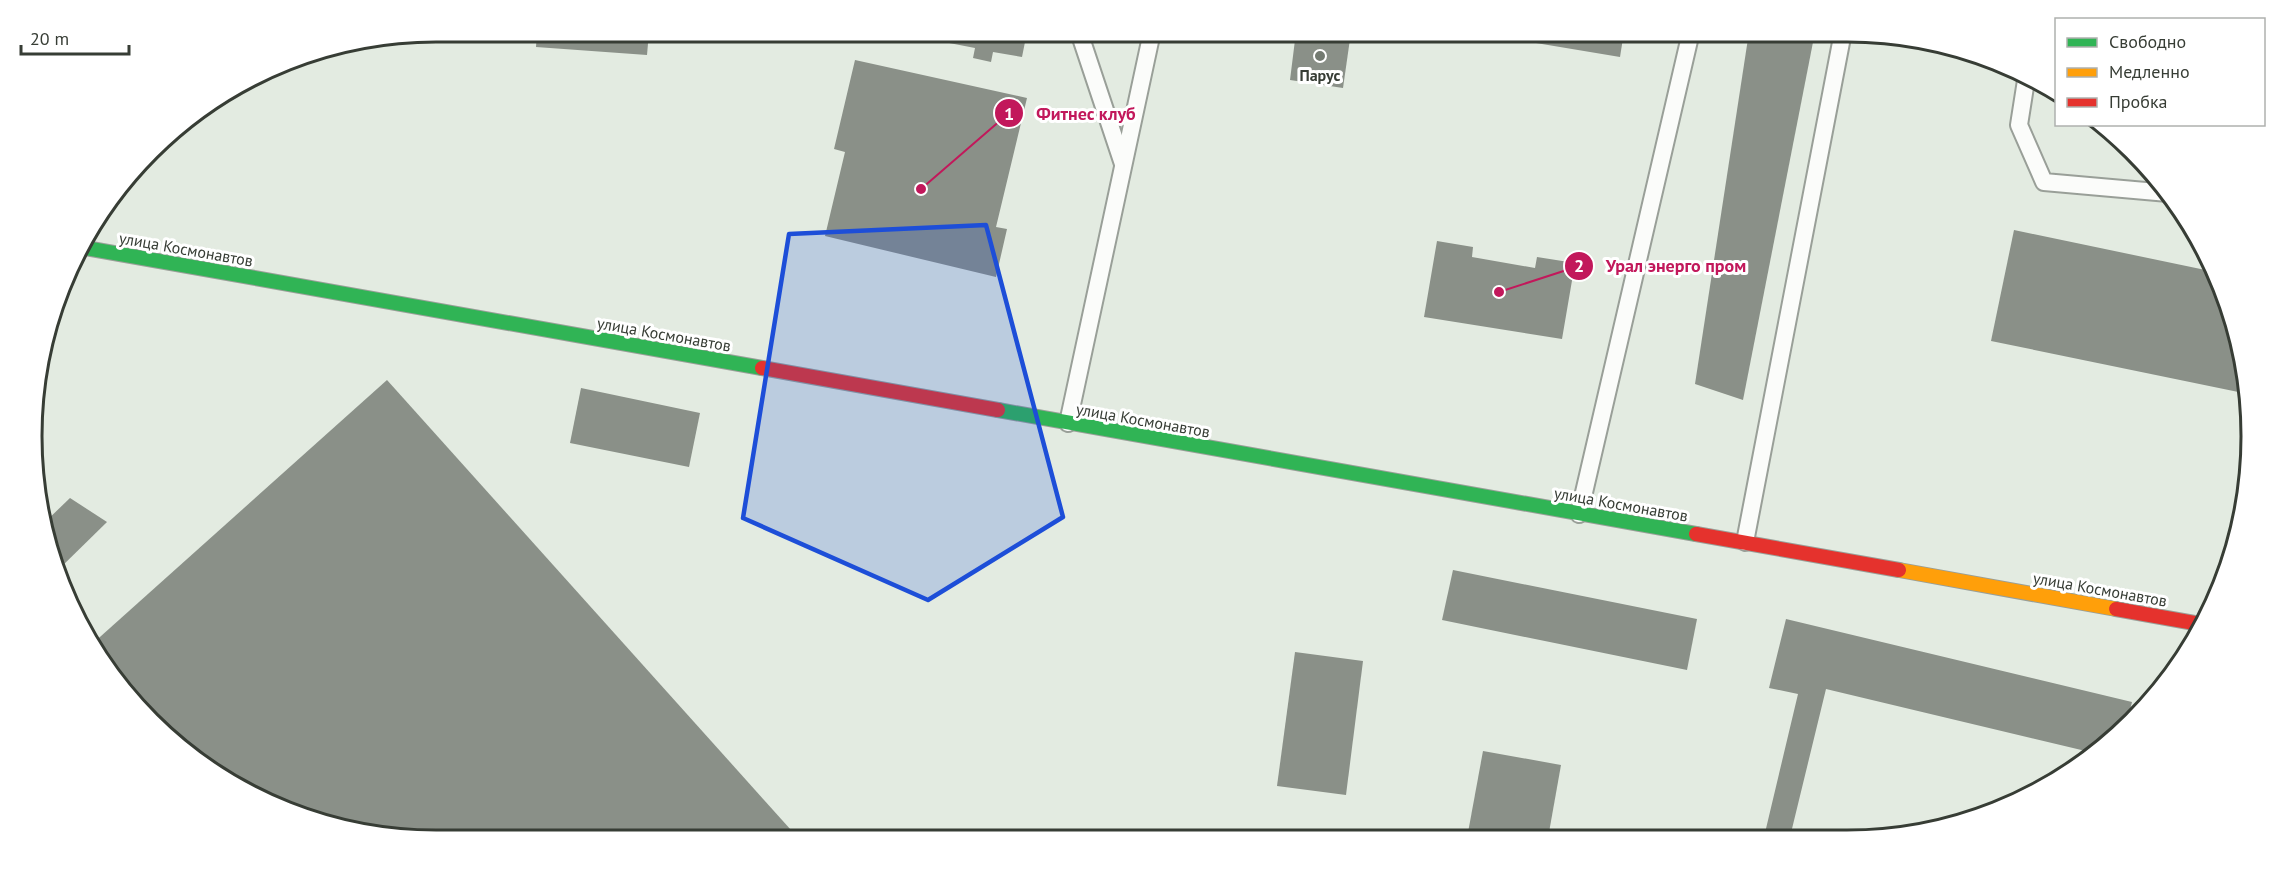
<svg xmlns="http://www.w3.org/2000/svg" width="2283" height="872" font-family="'PT Sans',sans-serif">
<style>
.building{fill:#8a9088}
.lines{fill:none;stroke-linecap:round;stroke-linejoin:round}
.lane-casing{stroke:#999f98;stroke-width:20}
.fast-casing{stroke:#999f98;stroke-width:16}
.slow-casing{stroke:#999f98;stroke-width:16}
.jam-casing{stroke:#999f98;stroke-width:16}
.lane{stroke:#fbfcfa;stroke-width:16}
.fast{stroke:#30b455;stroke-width:14}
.slow{stroke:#ff9f0a;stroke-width:14}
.jam{stroke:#e5322d;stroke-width:14}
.marked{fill:#1d4ed8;fill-opacity:0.2;stroke:#1d4ed8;stroke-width:4.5;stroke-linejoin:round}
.poi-dot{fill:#737a71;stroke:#fff;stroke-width:2}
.labels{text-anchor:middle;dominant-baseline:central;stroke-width:6;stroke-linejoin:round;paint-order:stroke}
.poi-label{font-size:16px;font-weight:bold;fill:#373d35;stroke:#fff}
.street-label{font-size:16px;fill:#373d35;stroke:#fff}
.rim{fill:none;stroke:#373d35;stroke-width:3}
.leader{fill:none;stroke:#c2185b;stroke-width:2}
.callout-dot{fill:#c2185b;stroke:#fff;stroke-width:2}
.mark-label{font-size:18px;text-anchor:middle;font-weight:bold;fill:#fff}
.callout-label{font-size:18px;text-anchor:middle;font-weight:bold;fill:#c2185b;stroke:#fff;stroke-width:6;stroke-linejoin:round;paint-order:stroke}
</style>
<rect width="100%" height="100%" fill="#e3ebe1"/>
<g class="building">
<path d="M537,32H649L647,55L536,47Z"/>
<path d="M946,32H1027L1022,57L993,52L991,62L973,58L975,48L944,42Z"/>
<path d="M1296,32H1351L1343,88L1290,80Z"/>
<path d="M1471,32H1624L1620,57Z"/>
<path d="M1749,32H1815L1743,400L1695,384Z"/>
<path d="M855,60L1027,98L996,227L1007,229L996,277L825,236L845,152L834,149Z"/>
<path d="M2014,230L2215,272L2230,306L2248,384V394L1991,341Z"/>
<path d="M1437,241L1473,247L1472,257L1535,268L1537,257L1575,263L1562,339L1424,317Z"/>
<path d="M387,380L800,840H436L331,827L257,799L190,757L99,660L91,645Z"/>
<path d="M581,388L700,413L689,467L570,443Z"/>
<path d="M70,498L107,522L56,572L42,525Z"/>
<path d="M1453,570L1697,619L1687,670L1442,620Z"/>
<path d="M1786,619L2132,702L2126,726L2114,740L2094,753L1826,689L1790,837H1764L1798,694L1769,688Z"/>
<path d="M1295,652L1363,661L1346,795L1277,786Z"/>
<path d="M1483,751L1561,765L1548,838H1467Z"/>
</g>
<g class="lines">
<g class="lane-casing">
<g id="lane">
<path d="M1079,32L1123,164"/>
<path d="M2027,74L2019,125L2044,182L2168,193"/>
<path d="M1068,423L1152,32"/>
<path d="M1579,514L1691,32"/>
<path d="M1745,542L1843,32"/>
</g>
</g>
<g class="fast-casing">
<g id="fast">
<path d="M80,247L762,368"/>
<path d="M998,410L1696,534"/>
</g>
</g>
<g class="slow-casing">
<path id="slow" d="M1899,570L2116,609"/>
</g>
<g class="jam-casing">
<g id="jam">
<path d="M762,368L998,410"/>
<path d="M1696,534L1899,570"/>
<path d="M2116,609L2200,624"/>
</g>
</g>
<use href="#lane" class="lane"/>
<use href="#fast" class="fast"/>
<use href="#slow" class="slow"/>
<use href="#jam" class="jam"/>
</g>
<path class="marked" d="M986,225L1063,517L928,600L743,518L789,234Z"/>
<circle class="poi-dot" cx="1320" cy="56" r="6"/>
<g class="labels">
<g class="poi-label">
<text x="1320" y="75">Парус</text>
</g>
<g class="street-label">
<text transform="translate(186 249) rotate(10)">улица Космонавтов</text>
<text transform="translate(664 334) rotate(10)">улица Космонавтов</text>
<text transform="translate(1143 420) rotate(10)">улица Космонавтов</text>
<text transform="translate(1621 504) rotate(10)">улица Космонавтов</text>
<text transform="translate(2100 589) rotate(10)">улица Космонавтов</text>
</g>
</g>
<path d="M0 0H2283V872H0ZM436 42H1847A394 394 0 0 1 2241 436V436A394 394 0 0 1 1847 830H436A394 394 0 0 1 42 436V436A394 394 0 0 1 436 42Z" fill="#fff" fill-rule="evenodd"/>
<path class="rim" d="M436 42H1847A394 394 0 0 1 2241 436V436A394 394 0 0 1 1847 830H436A394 394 0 0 1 42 436V436A394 394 0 0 1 436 42Z"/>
<path class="leader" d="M921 189L1009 113M1499 292L1579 266"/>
<g class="callout-dot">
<circle cx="921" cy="189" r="6"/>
<circle cx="1499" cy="292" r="6"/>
<circle cx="1009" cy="113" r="15"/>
<circle cx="1579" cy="266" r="15"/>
</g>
<g class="mark-label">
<text x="1009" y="120">1</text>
<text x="1579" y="272">2</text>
</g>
<g class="callout-label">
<text x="1086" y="120">Фитнес клуб</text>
<text x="1676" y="272">Урал энерго пром</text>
</g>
<rect x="2055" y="18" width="210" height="108" fill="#ffffff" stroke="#afb1ae" stroke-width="1.5"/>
<rect x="2067" y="38" width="30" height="9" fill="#30b455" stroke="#afb1ae" stroke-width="1.5"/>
<text x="2109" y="48" font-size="18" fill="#373d35">Свободно</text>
<rect x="2067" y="68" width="30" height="9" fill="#ff9f0a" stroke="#afb1ae" stroke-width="1.5"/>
<text x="2109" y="78" font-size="18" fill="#373d35">Медленно</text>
<rect x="2067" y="98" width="30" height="9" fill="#e5322d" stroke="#afb1ae" stroke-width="1.5"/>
<text x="2109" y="108" font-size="18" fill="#373d35">Пробка</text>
<path d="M21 45v9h108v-9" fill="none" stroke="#373d35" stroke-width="3"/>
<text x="30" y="45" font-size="18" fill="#373d35" stroke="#ffffff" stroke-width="4.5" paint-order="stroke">20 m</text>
</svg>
